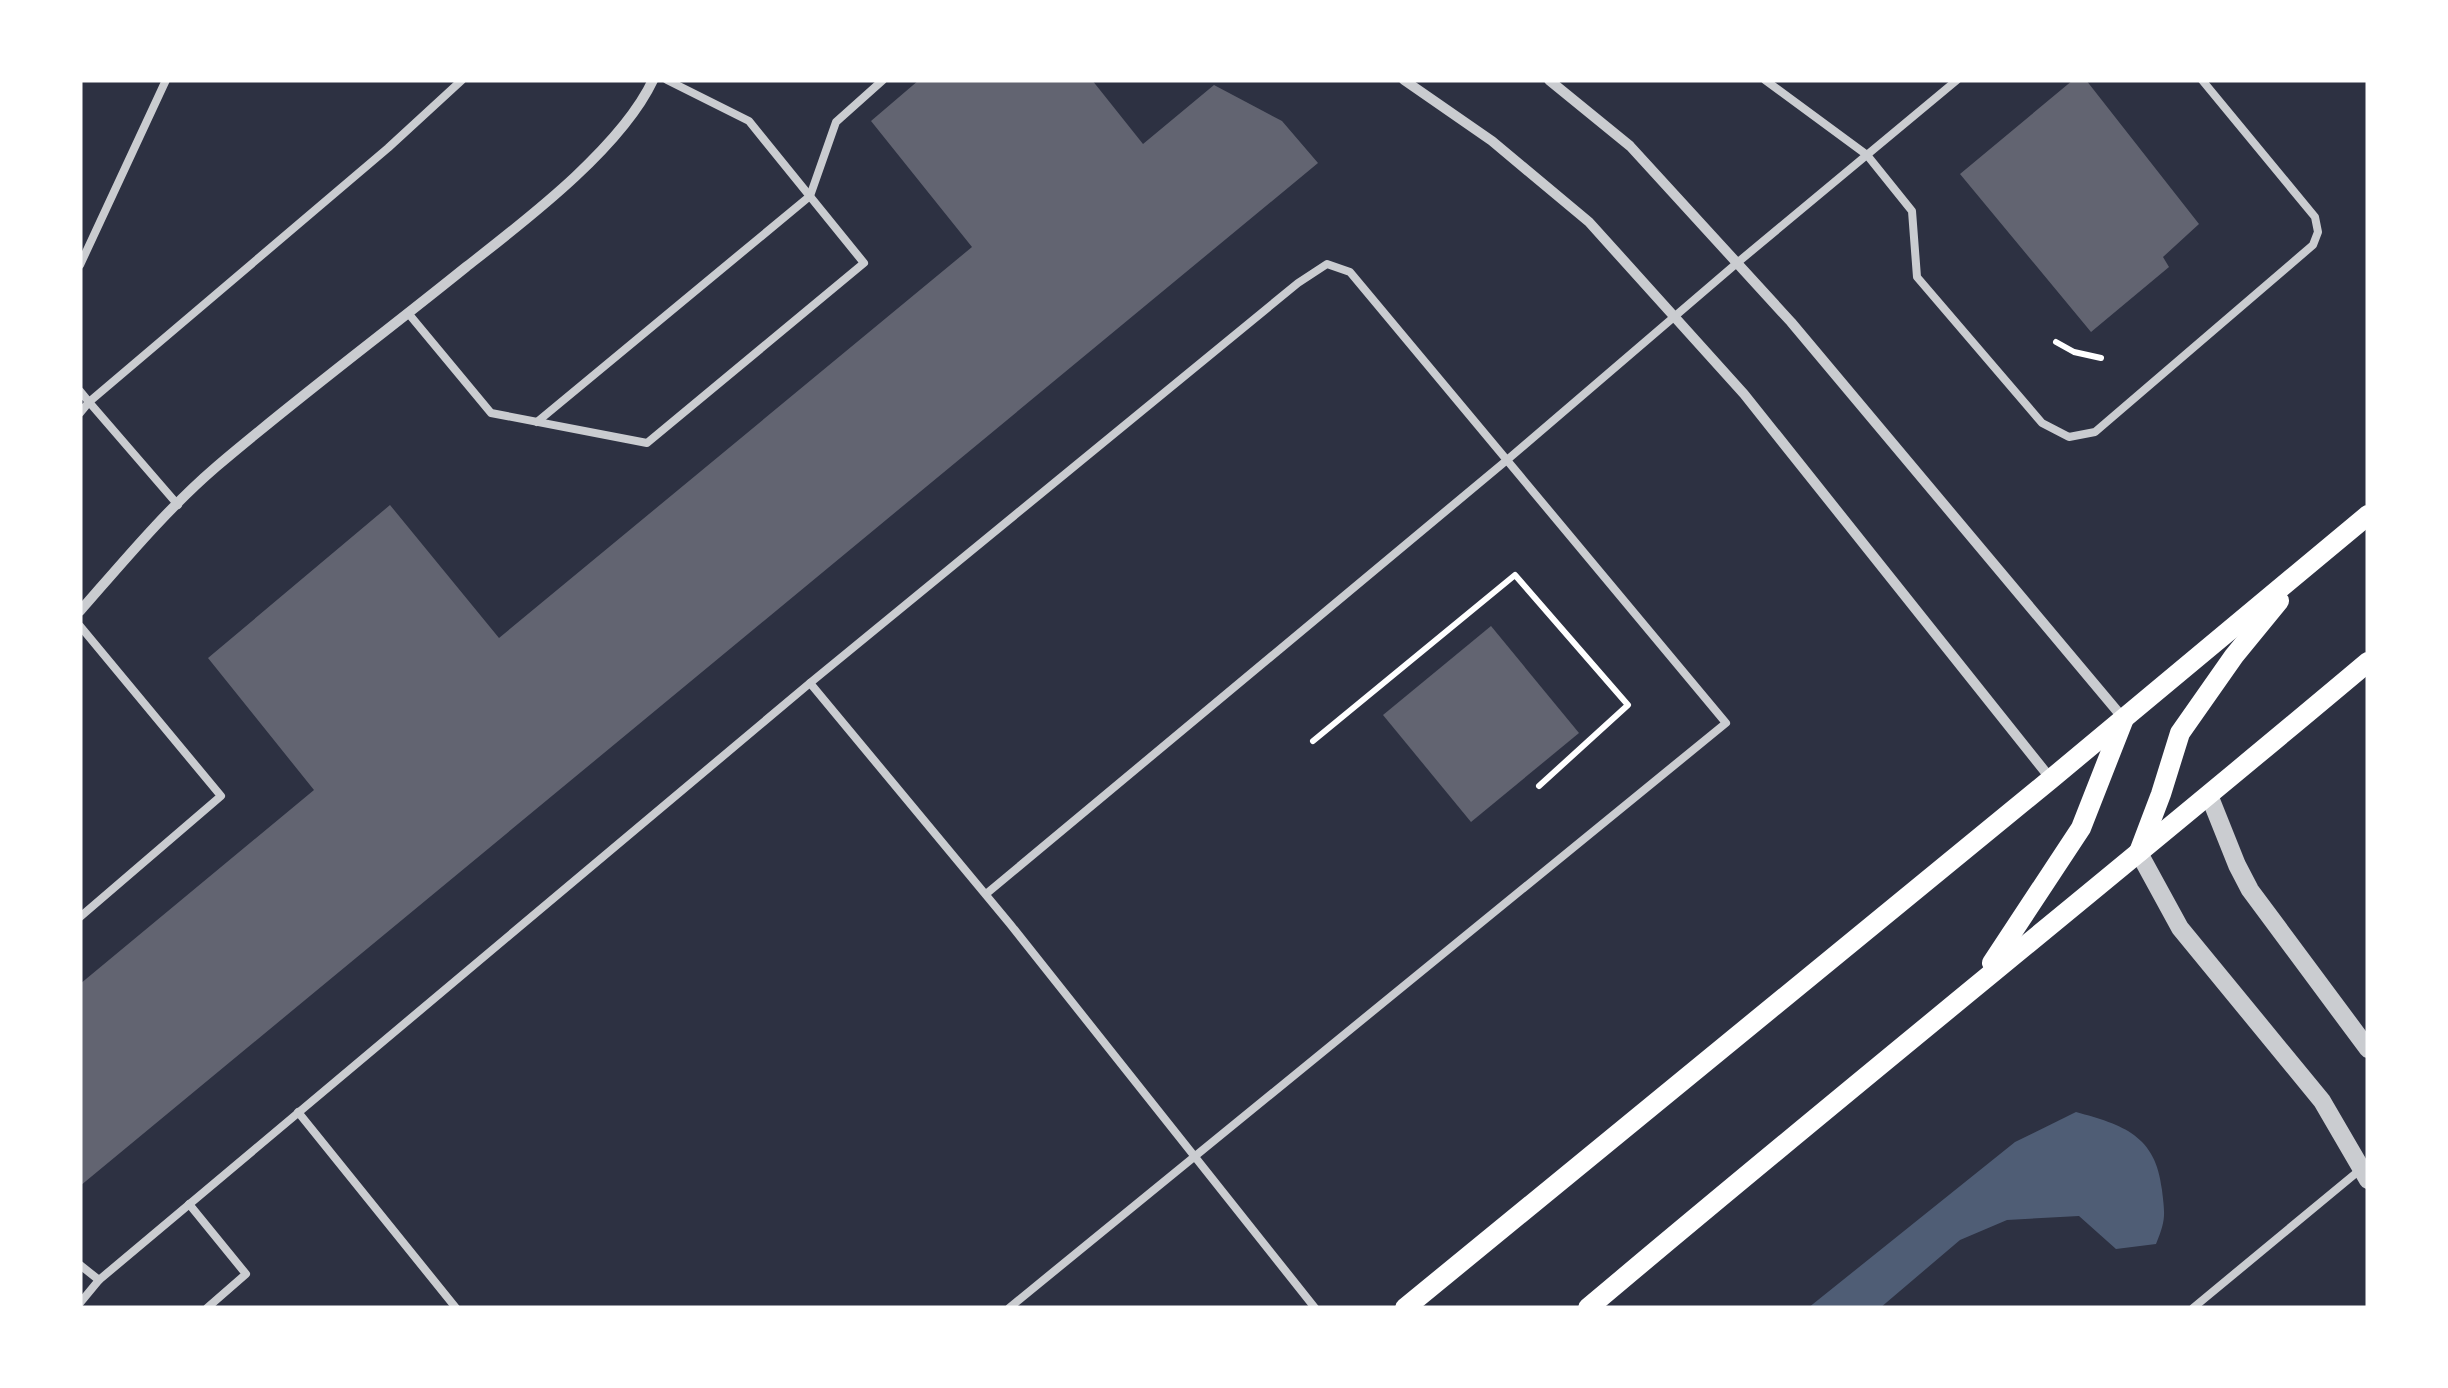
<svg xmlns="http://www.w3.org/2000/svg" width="2448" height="1388" font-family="'Noto Sans',sans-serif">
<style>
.water{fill:#4f5d75}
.building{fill:#626471}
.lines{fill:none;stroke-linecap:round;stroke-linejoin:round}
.path{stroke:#fff;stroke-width:6}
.service{stroke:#caccd0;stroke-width:8}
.minor{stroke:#caccd0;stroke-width:10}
.tertiary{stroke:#caccd0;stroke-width:18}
.secondary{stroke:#fff;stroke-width:20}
</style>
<rect width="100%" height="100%" fill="#2d3142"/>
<path class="water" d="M2076,1112C2123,1125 2156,1135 2162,1190C2165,1216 2166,1219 2156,1244L2116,1249L2079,1216L2007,1220L1960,1240L1880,1308H1808L2015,1142Z"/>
<g class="building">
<path d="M919,80H1092L1143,144L1214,85L1282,121L1318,163L80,1186V984L314,790L208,658L390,505L499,638L972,247L871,121Z"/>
<path d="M2073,80H2086L2199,224L2163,257L2169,267L2091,332L1960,174Z"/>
<path d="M1491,626L1579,733L1471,822L1383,715Z"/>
</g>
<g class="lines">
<g class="path">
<path d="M2056,342L2074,352L2101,358"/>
<path d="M1313,741L1515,575L1628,705L1539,786"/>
</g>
<g class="service">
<path d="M1765,80L1867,155L1912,211L1917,277L2042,423L2069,437L2095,432L2313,245L2318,232L2315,217L2202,80"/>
<path d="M80,265L166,80"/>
<path d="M408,313L491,413L647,443L864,263L749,121L667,80"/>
<path d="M80,391L89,402L388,148L462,80"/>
<path d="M80,413L89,402L178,505"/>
<path d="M537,422L810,196L836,122L883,80"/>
<path d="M80,626L221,796L80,917"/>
<path d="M810,683L1010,924L1315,1308"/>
<path d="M986,894L1507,460L1737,263L1957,80"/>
<path d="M298,1112L456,1308"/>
<path d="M189,1204L246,1274L207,1308"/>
<path d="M80,1265L99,1280"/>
<path d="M80,1303L99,1280L810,683L1298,283L1327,264L1350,272L1726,723L1009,1308"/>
<path d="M2193,1308L2361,1169"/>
</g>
<g class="minor">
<path d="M1404,80L1492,141L1589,222L1744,394L2051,779"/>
<path d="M1549,80L1630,146L1791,322L2123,718"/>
<path d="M80,611C123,562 166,510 216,467C297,398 383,334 466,267C526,220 621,148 653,80"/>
</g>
<g class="tertiary">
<path d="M2209,795L2237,865L2250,890L2368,1049"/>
<path d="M2139,853L2180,928L2322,1101L2368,1180"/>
</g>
<g class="secondary">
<path d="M2139,852L2161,794L2180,733L2234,656L2279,601"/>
<path d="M1992,963L2081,828L2123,721"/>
<path d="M1405,1308L2051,779L2368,515"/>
<path d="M1588,1308C1846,1090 2110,879 2368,662"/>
</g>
</g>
<rect width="2448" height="1388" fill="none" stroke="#ffffff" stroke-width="165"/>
</svg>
